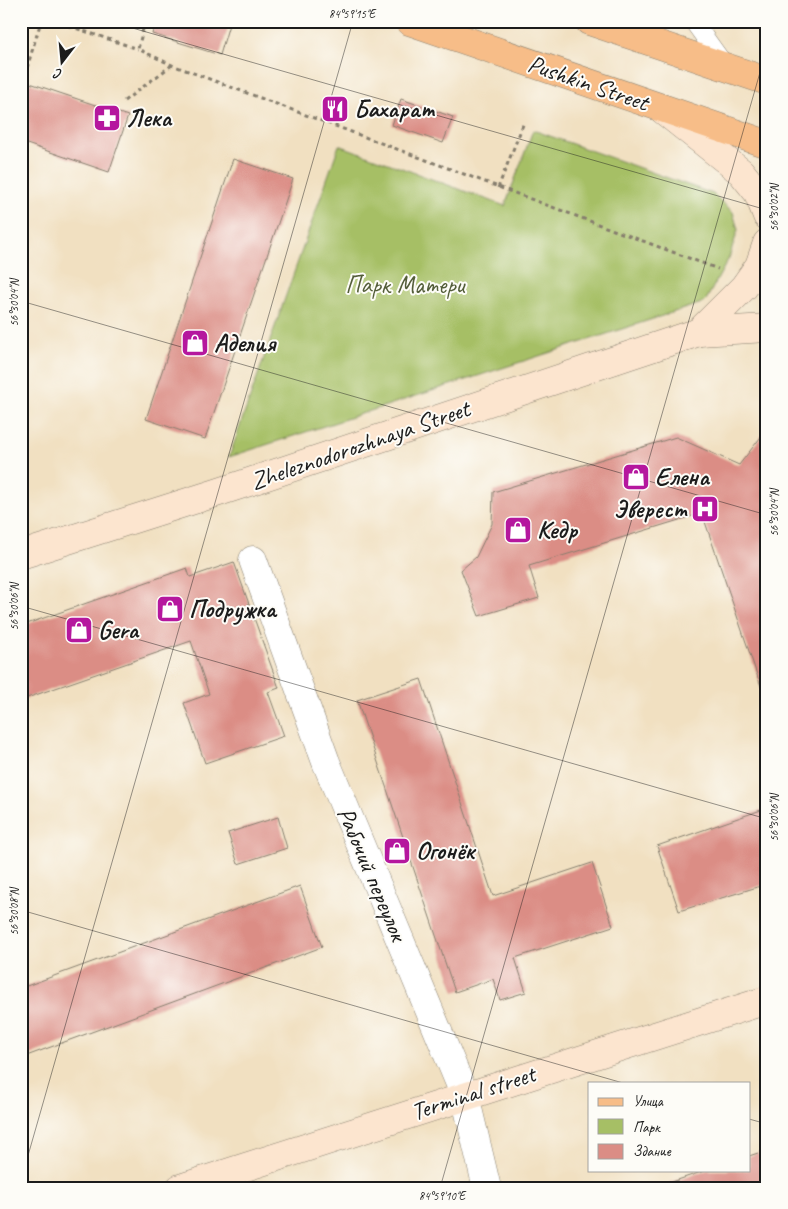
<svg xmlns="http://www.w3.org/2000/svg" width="788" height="1209" font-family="Caveat,sans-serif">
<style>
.green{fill:#a6bf65;stroke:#616e40}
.building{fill:#db8d85}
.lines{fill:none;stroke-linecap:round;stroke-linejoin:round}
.service-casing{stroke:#867e6e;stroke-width:19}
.minor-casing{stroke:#867e6e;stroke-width:29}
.secondary-casing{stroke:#867e6e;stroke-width:29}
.primary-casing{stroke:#867e6e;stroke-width:29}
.path{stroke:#867e6e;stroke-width:3;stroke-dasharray:4 4;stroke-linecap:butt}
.service{stroke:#fff;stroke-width:18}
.minor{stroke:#fff;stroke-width:28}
.secondary{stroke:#fce5cf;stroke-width:28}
.primary{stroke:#f7bd88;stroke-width:28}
.ticks{fill:none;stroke:#1c1c1c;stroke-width:1;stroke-opacity:0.45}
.labels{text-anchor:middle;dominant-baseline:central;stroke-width:4;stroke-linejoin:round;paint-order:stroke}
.street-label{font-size:25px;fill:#1c1c1c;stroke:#fdfcf7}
.poi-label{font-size:25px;font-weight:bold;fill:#1c1c1c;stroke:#fdfcf7;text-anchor:start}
.park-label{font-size:25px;fill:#535d39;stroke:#fdfcf7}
.neatline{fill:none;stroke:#1c1c1c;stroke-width:2}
.ticks-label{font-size:12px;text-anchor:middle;fill:#1c1c1c}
</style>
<rect width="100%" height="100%" fill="#fdfcf7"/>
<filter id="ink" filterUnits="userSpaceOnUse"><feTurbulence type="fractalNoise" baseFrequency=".02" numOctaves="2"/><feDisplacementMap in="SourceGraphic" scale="10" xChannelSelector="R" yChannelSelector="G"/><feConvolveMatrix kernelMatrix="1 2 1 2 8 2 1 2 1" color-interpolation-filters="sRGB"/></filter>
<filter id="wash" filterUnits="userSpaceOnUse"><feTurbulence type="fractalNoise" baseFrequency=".0096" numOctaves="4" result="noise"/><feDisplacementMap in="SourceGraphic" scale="20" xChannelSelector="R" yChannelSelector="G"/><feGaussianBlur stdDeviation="1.12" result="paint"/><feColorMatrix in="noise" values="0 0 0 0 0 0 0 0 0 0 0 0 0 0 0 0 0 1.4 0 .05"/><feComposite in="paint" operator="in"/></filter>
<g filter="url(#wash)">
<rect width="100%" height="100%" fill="#f1e0c1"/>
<path class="green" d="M533,130L713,194L733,212L738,230L729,258L705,302L229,457L339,145L505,206Z"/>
<g id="blocks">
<g class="building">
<path d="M156,21H230L220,55L152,34Z"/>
<path d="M21,80L128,116L109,172L21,142Z"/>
<path d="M401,99L453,117L443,143L392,125Z"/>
<path d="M233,159L293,179L205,439L146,419Z"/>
<path d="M764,433L767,434V704L702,513L529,566L539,598L479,616L461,570L476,557L492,524L493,492L676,437L739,465Z"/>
<path d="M234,562L279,688L268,692L284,736L205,763L184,703L209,694L191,641L21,700V626L187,568L190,577Z"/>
<path d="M421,679L493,896L592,863L613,926L515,958L526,992L500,1000L493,979L455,992L357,700Z"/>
<path d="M767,808V884L679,911L657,846Z"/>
<path d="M278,817L287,848L238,864L228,833Z"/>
<path d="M300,886L322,947L21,1058V988Z"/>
<path d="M767,1150V1188H667L666,1184L707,1170H749V1156Z"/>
</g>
</g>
</g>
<g filter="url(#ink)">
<use href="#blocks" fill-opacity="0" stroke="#867e6e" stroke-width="1"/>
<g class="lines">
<g class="service-casing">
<path id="service" d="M693,21L726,67"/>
</g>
<g class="minor-casing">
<path id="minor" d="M253,560L326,762L465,1096L487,1188"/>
</g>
<g class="secondary-casing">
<g id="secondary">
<path d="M663,110L741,172L758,193L767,216"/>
<path d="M699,332L744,287L759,266L767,243"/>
<path d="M21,555L216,493L699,332L767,328"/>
<path d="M180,1188L767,1000"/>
</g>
</g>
<g class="primary-casing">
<g id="primary">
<path d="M409,21L767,144"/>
<path d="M589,21L767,81"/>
</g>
</g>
<g class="path">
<path d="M54,21L138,49"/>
<path d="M145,21L138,49L172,65L718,269"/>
<path d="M27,68L41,21"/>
<path d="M124,101L172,65"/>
<path d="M498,188L524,122"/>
</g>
<use href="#service" class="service"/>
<use href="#minor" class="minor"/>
<use href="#secondary" class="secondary"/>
<use href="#primary" class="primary"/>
</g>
</g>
<path class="ticks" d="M108,21L767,210M21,301L767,515M21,606L767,819M21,910L623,1083M749,1119L767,1124M21,1180L353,21M440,1188L767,48"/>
<defs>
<g id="restaurant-square" transform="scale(1.4375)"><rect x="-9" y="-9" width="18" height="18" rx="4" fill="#b5179e" stroke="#fdfcf7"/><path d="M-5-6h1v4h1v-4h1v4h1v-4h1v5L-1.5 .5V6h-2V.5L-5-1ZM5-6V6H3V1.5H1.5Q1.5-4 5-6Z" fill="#fff"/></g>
<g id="pharmacy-square" transform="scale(1.4375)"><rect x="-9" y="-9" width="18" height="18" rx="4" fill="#b5179e" stroke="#fdfcf7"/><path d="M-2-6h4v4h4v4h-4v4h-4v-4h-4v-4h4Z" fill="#fff"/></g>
<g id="shop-square" transform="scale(1.4375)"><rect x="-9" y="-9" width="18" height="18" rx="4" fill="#b5179e" stroke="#fdfcf7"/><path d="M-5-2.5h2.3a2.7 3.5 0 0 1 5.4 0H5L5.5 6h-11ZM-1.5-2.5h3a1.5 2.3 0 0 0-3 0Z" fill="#fff"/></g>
<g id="hospital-square" transform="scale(1.4375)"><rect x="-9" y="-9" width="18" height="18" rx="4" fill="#b5179e" stroke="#fdfcf7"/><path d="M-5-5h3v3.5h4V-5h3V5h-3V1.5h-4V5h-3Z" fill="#fff"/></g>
</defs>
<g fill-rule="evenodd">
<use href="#restaurant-square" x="335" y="109"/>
<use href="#pharmacy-square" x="107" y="118"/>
<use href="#shop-square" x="195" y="343"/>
<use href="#shop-square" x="636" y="477"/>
<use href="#hospital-square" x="705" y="509"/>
<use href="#shop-square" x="518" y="530"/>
<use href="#shop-square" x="170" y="609"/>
<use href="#shop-square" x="79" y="630"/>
<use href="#shop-square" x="397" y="851"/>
</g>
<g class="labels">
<g class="street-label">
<text transform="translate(588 83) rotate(19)">Pushkin Street</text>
<text transform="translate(360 445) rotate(-19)">Zheleznodorozhnaya Street</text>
<text transform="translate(372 874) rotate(67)">Рабочий переулок</text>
<text transform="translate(473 1093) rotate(-18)">Terminal street</text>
</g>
<g class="poi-label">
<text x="354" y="109">Бахарат</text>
<text x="126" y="118">Лека</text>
<text x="214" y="343">Аделия</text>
<text x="655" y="477">Елена</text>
<text x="686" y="509" text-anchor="end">Эверест</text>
<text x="537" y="530">Кедр</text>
<text x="189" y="609">Подружка</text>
<text x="98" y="630">Gera</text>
<text x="416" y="851">Огонёк</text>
</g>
<g class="park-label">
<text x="405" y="285">Парк Матери</text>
</g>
</g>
<rect width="788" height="1209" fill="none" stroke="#fdfcf7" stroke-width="55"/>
<rect x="588" y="1082" width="162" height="90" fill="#fdfcf7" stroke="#a3a29f"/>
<rect x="598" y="1098" width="25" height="8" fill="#f7bd88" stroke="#a3a29f"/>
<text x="633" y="1106" font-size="15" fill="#1c1c1c">Улица</text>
<rect x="598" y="1119" width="25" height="15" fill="#a6bf65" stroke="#a3a29f"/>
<text x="633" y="1132" font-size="15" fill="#1c1c1c">Парк</text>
<rect x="598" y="1144" width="25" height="15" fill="#db8d85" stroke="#a3a29f"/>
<text x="633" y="1156" font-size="15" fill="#1c1c1c">Здание</text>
<g transform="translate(62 62) rotate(196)" stroke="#fdfcf7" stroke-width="4" paint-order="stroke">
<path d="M0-4L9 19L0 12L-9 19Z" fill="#1c1c1c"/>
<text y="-8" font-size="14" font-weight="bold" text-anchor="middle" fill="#1c1c1c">С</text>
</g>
<rect x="28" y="28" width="732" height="1154" class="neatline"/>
<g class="ticks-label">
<text x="352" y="18">84°59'15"E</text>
<text transform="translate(774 208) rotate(-90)" y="4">56°30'02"N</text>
<text transform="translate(14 303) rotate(-90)" y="4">56°30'04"N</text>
<text transform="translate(774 513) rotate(-90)" y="4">56°30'04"N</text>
<text transform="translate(14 607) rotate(-90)" y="4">56°30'06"N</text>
<text transform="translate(774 818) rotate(-90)" y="4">56°30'06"N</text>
<text transform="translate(14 912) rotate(-90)" y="4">56°30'08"N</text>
<text x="442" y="1200">84°59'10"E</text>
</g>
</svg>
